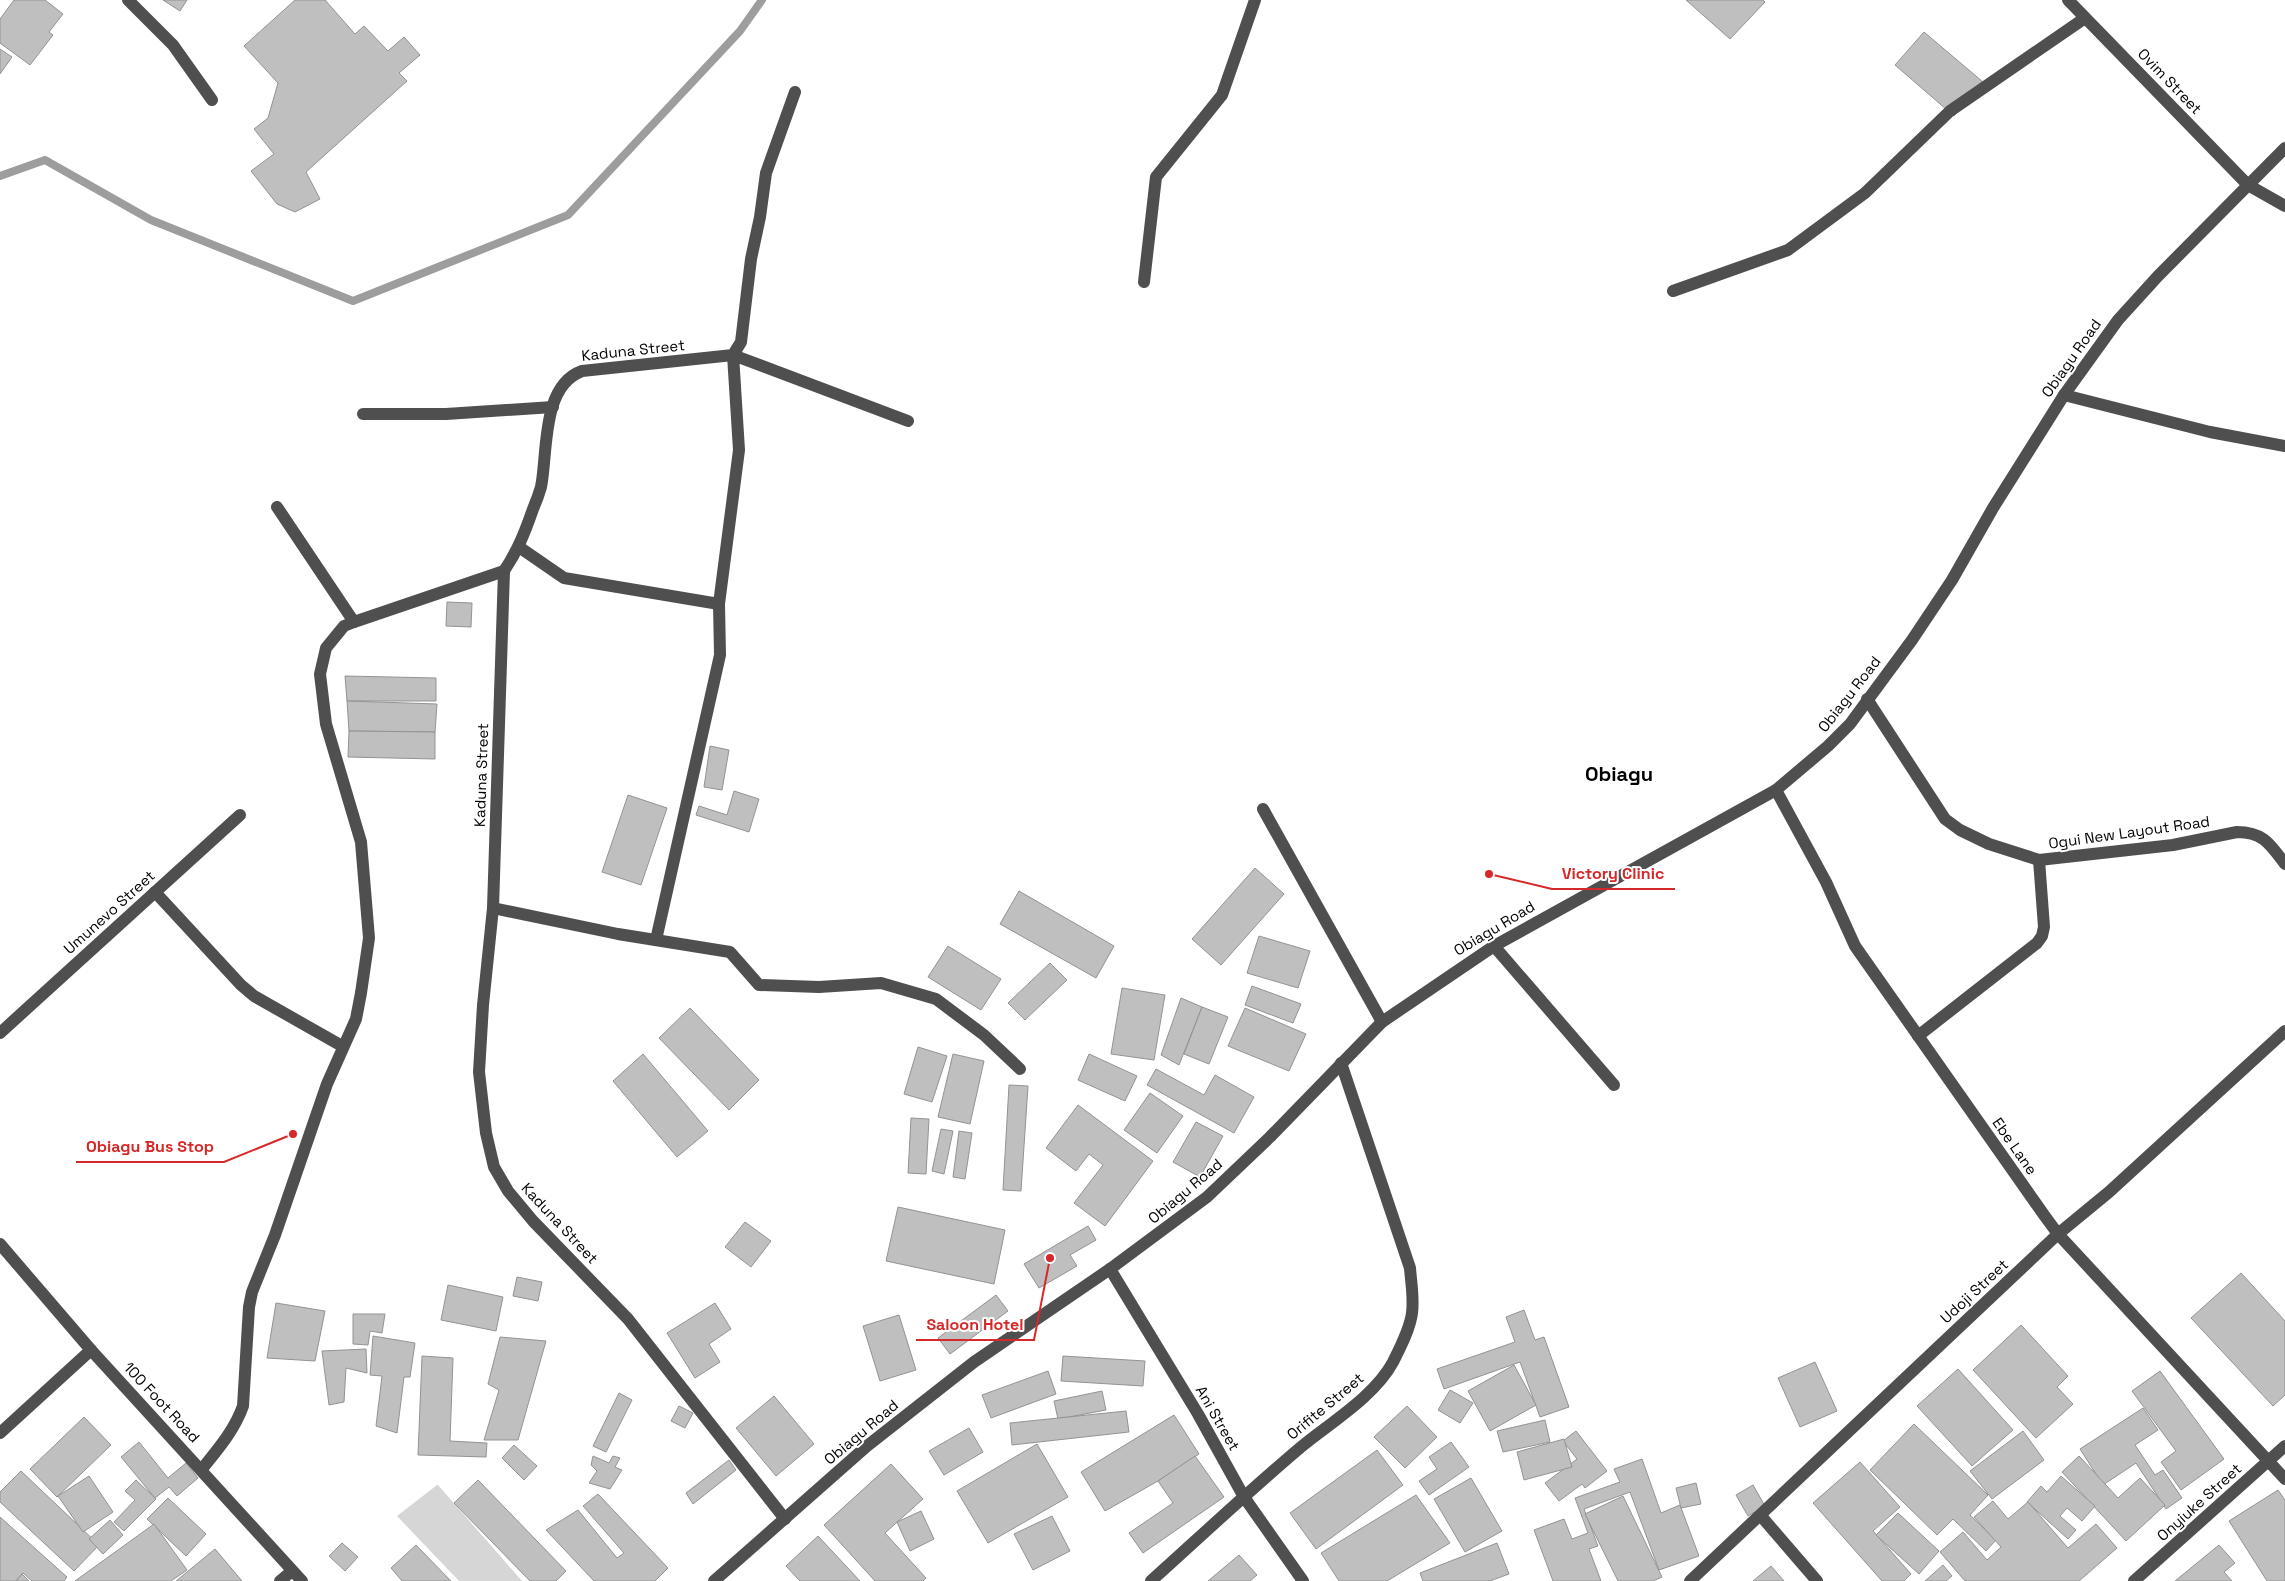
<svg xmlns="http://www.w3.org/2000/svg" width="2285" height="1581" font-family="'Space Grotesk',sans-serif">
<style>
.green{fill:#d6d6d6}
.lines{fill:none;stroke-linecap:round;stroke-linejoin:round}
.stream{stroke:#9d9d9d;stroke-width:8}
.building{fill:#bfbfbf;stroke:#939393}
.minor{stroke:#4f4f4f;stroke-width:12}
.labels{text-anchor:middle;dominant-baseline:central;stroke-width:4;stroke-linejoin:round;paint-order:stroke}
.street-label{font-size:15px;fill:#000;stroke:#fff}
.district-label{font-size:20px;font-weight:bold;fill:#000;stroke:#fff}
.leader{fill:none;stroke:#d62828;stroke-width:2}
.callout-dot{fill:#d62828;stroke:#fff;stroke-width:2}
.callout-label{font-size:16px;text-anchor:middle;font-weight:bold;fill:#d62828;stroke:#fff;stroke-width:4;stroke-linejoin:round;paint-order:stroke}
</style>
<rect width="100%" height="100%" fill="#fff"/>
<path class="green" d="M437,1485H438L522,1581H459L397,1516Z"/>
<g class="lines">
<path class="stream" d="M0,176L45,160L151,220L353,301L568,215L740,31L762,0"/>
</g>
<g class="building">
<path d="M14,0H45L63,14L49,32L53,35L30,65L0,43V19Z"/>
<path d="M163,0H187L180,11Z"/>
<path d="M295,0H325L355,34L364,26L388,51L404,37L420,55L399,73L407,81L306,172L320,199L295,212L277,204L251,171L274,154L254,129L268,118L278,83L244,46Z"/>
<path d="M1686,0H1763L1765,2L1730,39Z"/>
<path d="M1924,32L1983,82L1954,116L1895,65Z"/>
<path d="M0,49L12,57L0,74Z"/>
<path d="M447,602L472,603L471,627L446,626Z"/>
<path d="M345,676L436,678V701H347Z"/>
<path d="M347,701L437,704L435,732L349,731Z"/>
<path d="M349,731L435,732V759L348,757Z"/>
<path d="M710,746L729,750L722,790L704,787Z"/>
<path d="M734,791L759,799L749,832L696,815L699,806L727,815Z"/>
<path d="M628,795L667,808L641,885L602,872Z"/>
<path d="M1255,868L1284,894L1221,965L1192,939Z"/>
<path d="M1019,891L1114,946L1096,978L1000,924Z"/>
<path d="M1259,936L1310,951L1298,988L1247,973Z"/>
<path d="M948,946L1001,979L981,1010L928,977Z"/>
<path d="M1050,963L1067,980L1025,1020L1008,1003Z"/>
<path d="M1252,986L1301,1004L1293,1023L1245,1005Z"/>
<path d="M1122,988L1165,995L1154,1060L1111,1054Z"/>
<path d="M1181,998L1202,1007L1179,1065L1161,1055Z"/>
<path d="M1202,1007L1228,1017L1209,1064L1184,1054Z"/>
<path d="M690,1008L759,1080L729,1110L659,1038Z"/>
<path d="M1245,1008L1306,1034L1289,1071L1228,1046Z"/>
<path d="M918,1047L947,1056L932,1102L904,1094Z"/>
<path d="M643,1054L708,1131L677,1157L613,1081Z"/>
<path d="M953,1054L984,1061L970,1124L938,1117Z"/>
<path d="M1089,1054L1137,1076L1125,1101L1078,1080Z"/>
<path d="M1156,1069L1204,1095L1215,1075L1254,1097L1234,1133L1147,1085Z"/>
<path d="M1009,1085L1028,1086L1021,1191L1003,1190Z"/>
<path d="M1150,1093L1183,1116L1157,1153L1124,1130Z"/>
<path d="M1078,1105L1153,1161L1105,1226L1074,1203L1103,1165L1089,1154L1076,1171L1046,1148Z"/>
<path d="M911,1118L929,1119L926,1174L908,1173Z"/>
<path d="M1196,1122L1223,1136L1200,1177L1173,1162Z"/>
<path d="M941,1129L953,1131L944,1174L932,1171Z"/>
<path d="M959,1131L972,1133L965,1179L953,1177Z"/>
<path d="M898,1207L1005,1230L994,1284L886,1261Z"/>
<path d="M745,1222L771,1241L751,1267L725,1247Z"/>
<path d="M1088,1226L1096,1240L1070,1255L1077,1266L1039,1288L1024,1264Z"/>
<path d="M2241,1273L2285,1321V1395L2273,1406L2191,1318Z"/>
<path d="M517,1277L542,1282L538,1301L513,1296Z"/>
<path d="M448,1285L503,1297L496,1331L441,1320Z"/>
<path d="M996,1295L1008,1311L950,1354L938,1338Z"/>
<path d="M276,1303L325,1311L315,1361L267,1358Z"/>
<path d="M715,1303L731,1329L709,1344L720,1362L695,1378L667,1333Z"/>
<path d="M1524,1310L1535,1340L1544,1337L1569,1407L1540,1417L1520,1362L1444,1389L1437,1369L1515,1342L1506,1317Z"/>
<path d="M353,1314H385L382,1333L370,1331L368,1345L353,1344Z"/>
<path d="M899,1315L916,1370L880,1381L863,1326Z"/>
<path d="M2021,1325L2068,1376L2057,1387L2073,1404L2036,1438L1973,1370Z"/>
<path d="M373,1336L415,1343L410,1377H404L397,1433L376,1426L382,1376L370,1375Z"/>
<path d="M500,1337L546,1341L518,1440H484L499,1390L488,1384Z"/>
<path d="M366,1349L367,1373L346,1368L344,1402L329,1405L322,1351Z"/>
<path d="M422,1356L453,1358L450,1441L487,1443L486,1457L418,1455Z"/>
<path d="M1063,1356L1145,1361L1143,1386L1061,1381Z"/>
<path d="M1815,1362L1837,1411L1800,1427L1778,1378Z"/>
<path d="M1514,1365L1536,1405L1490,1431L1468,1391Z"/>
<path d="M1958,1369L2013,1430L1972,1466L1917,1406Z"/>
<path d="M1048,1371L1056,1394L991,1418L982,1395Z"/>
<path d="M2160,1371L2224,1459L2181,1490L2161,1462L2176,1451L2132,1391Z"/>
<path d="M1450,1390L1473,1403L1460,1423L1438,1410Z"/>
<path d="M1102,1391L1106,1410L1058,1419L1054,1401Z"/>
<path d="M619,1393L632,1400L606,1452L593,1446Z"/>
<path d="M774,1396L814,1444L776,1476L736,1428Z"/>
<path d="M679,1406L693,1413L685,1428L671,1421Z"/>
<path d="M1407,1406L1437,1437L1405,1468L1374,1437Z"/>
<path d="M2143,1408L2158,1430L2135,1445L2155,1475L2163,1470L2182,1498L2166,1509L2136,1463L2103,1485L2080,1449Z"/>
<path d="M1126,1411L1129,1432L1012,1445L1010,1423Z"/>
<path d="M1174,1415L1199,1454L1158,1481L1105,1511L1081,1472Z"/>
<path d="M84,1417L111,1445L57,1497L30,1469Z"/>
<path d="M1545,1420L1550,1442L1503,1452L1497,1431Z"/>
<path d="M1914,1424L1988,1495L1970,1515L1996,1540L1986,1551L1953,1519L1937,1535L1870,1470Z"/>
<path d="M969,1428L983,1452L944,1475L929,1451Z"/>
<path d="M1576,1431L1607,1471L1585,1488L1582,1484L1559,1501L1545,1483L1577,1459L1563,1441Z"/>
<path d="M2023,1431L2044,1460L1992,1499L1970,1471Z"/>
<path d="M1564,1439L1572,1467L1524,1480L1517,1452Z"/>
<path d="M139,1442L168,1478L186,1463L198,1478L177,1496L169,1487L155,1498L121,1457Z"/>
<path d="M1451,1442L1469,1467L1429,1495L1419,1481L1437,1469L1429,1457Z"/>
<path d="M1037,1444L1068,1497L988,1543L957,1491Z"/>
<path d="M514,1445L537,1466L524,1480L502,1458Z"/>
<path d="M1377,1450L1403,1485L1316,1549L1290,1513Z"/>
<path d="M593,1456L609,1463L613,1456L620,1458L615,1467L622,1470L610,1489L589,1483L597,1471L591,1465Z"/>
<path d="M1195,1456L1224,1497L1143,1553L1129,1533L1173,1503L1158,1481Z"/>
<path d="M2079,1456L2118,1498L2140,1478L2165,1505L2126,1541L2062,1472Z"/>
<path d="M1642,1459L1661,1513L1680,1505L1699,1556L1659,1570L1630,1492L1584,1509L1598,1546L1589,1549L1601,1581H1553L1534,1530L1564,1519L1572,1539L1588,1533L1575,1498L1620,1482L1614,1469Z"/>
<path d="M729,1460L736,1470L693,1504L686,1493Z"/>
<path d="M1860,1462L1900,1507L1873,1531L1911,1574L1904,1581H1882L1813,1503Z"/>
<path d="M891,1464L923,1499L885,1533L926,1578L923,1581H875L824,1525Z"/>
<path d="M21,1471L99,1545L74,1571L0,1502V1492Z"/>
<path d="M89,1476L113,1512L83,1532L58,1496Z"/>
<path d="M2061,1476L2095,1506L2082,1521L2067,1508L2060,1516L2076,1530L2068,1539L2027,1502L2041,1486L2047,1492Z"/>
<path d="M1471,1478L1502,1531L1465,1552L1434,1499Z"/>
<path d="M136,1480L156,1499L124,1531L114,1522L135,1500L125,1491Z"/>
<path d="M478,1480L566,1571L556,1581H530L454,1503Z"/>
<path d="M1696,1483L1701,1504L1681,1508L1676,1488Z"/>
<path d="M1753,1485L1765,1506L1748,1516L1736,1495Z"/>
<path d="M2278,1490L2285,1500V1581H2267L2229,1521Z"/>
<path d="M598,1494L668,1568L655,1581H594L546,1530L578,1510L617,1558L624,1553L583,1506Z"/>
<path d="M1416,1495L1450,1543L1387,1581H1339L1321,1553Z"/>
<path d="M1623,1496L1662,1577L1653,1581H1618L1585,1514Z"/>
<path d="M168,1498L206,1534L186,1556L147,1519Z"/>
<path d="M1993,1501L2008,1519L2028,1502L2068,1548L2096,1524L2117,1548L2079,1581H1965L1940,1552L1963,1532L1987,1560L2001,1547L1974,1517Z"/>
<path d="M921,1511L934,1539L910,1551L897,1522Z"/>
<path d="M1898,1513L1939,1551L1919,1574L1876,1535Z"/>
<path d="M1052,1516L1070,1551L1033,1570L1014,1534Z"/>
<path d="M0,1517L67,1577L64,1581H32L23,1573L16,1581H0Z"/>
<path d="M110,1520L123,1535L103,1554L89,1539Z"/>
<path d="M154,1524L187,1570L171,1581H75Z"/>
<path d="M818,1536L860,1581H800L786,1566Z"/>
<path d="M342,1543L358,1557L345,1571L329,1556Z"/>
<path d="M1497,1543L1509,1574L1490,1581H1423L1420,1573Z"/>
<path d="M416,1545L451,1581H402L391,1568Z"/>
<path d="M2219,1545L2235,1563L2224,1572L2232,1581H2175Z"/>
<path d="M215,1549L242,1581H176Z"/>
<path d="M1239,1555L1257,1575L1250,1581H1208Z"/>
<path d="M1943,1565L1952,1576L1946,1581H1925Z"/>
<path d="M1771,1566L1784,1581H1753Z"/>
<path d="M22,1574L29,1581H16Z"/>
</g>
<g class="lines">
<g class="minor">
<path d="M128,0L173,45L212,100"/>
<path d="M2068,0L2248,185L2285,206"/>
<path d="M1144,282L1156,177L1222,95L1255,0"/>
<path d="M1673,291L1788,250L1865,193L1950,111L2085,18"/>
<path d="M2064,395L2210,432L2285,446"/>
<path d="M363,414H446L553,407"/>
<path d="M277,507L354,622"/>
<path d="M519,547L564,578L719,604"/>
<path d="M1867,699L1945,819L1960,830L1989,844L2039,860L2173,845L2237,832C2263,832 2270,844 2285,864"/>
<path d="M1776,790L1826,882L1855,946L2044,1215L2058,1234L2285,1479"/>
<path d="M1263,809L1382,1022"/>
<path d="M155,892L241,985L254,996L342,1046"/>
<path d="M493,908L618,934L730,952L759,985L819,987L881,983L936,999L984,1035L1020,1069"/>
<path d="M656,940L720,655L719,604L739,450L733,355L908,421"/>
<path d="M1494,946L1614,1085"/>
<path d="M0,1033L240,815"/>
<path d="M1918,1036L2037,943L2042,936L2044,927L2039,860"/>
<path d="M0,1244L91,1350L302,1581"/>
<path d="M1110,1269L1198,1414L1244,1497L1303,1581"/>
<path d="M0,1433L91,1350"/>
<path d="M202,1469C218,1449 234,1431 243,1406L249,1307L252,1292L275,1235L327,1084L356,1019L361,993L369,938L361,842L326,724L320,674L326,648L344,626L354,622L504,571"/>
<path d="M1761,1516L1817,1581"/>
<path d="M785,1519L628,1319L533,1221L508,1191L494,1167L486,1133L479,1072L483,1005L493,908L504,571C518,550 525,532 533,509C536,502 539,494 541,487C548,452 541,386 582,371L733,355L741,342L751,259L760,217L766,173L795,92"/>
<path d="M280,1581L292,1571"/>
<path d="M714,1581L867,1446L974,1362L1110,1269L1207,1197L1270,1137L1382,1022L1494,946L1776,790L1828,746L1850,724L1912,640L1952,580L1993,508L2064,395L2118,320L2158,276L2285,148"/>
<path d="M1151,1581C1201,1536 1250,1490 1301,1447C1330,1423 1375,1396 1393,1362C1400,1348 1410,1329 1412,1313C1414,1298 1411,1282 1410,1268L1341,1063"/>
<path d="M1690,1581L2058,1234L2109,1192L2285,1031"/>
<path d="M2134,1581L2285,1446"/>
</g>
</g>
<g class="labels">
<g class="street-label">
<text transform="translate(2170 81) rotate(46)">Ovim Street</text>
<text transform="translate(633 350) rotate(-6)">Kaduna Street</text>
<text transform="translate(2071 358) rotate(-55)">Obiagu Road</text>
<text transform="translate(1849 694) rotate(-52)">Obiagu Road</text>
<text transform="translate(481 775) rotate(-88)">Kaduna Street</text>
<text transform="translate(2129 832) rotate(-8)">Ogui New Layout Road</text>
<text transform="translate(109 912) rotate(-42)">Umunevo Street</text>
<text transform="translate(1494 928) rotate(-31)">Obiagu Road</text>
<text transform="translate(2015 1146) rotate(55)">Ebe Lane</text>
<text transform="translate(1185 1191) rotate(-40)">Obiagu Road</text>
<text transform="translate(560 1223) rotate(47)">Kaduna Street</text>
<text transform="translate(1974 1291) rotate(-43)">Udoji Street</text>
<text transform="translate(162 1402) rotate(47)">100 Foot Road</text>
<text transform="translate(1325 1406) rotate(-40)">Orifite Street</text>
<text transform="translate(1218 1418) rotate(60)">Ani Street</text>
<text transform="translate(861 1432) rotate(-40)">Obiagu Road</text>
<text transform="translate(2199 1502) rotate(-42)">Onyiuke Street</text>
</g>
<g class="district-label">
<text x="1619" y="774">Obiagu</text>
</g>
</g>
<path class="leader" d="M1489 874L1552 889H1675M293 1134L224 1162H76M1050 1258L1034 1340H916"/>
<g class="callout-dot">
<circle cx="1489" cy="874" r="5"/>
<circle cx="293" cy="1134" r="5"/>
<circle cx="1050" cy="1258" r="5"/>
</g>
<g class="callout-label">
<text x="1613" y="879">Victory Clinic</text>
<text x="150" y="1152">Obiagu Bus Stop</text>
<text x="975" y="1330">Saloon Hotel</text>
</g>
</svg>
